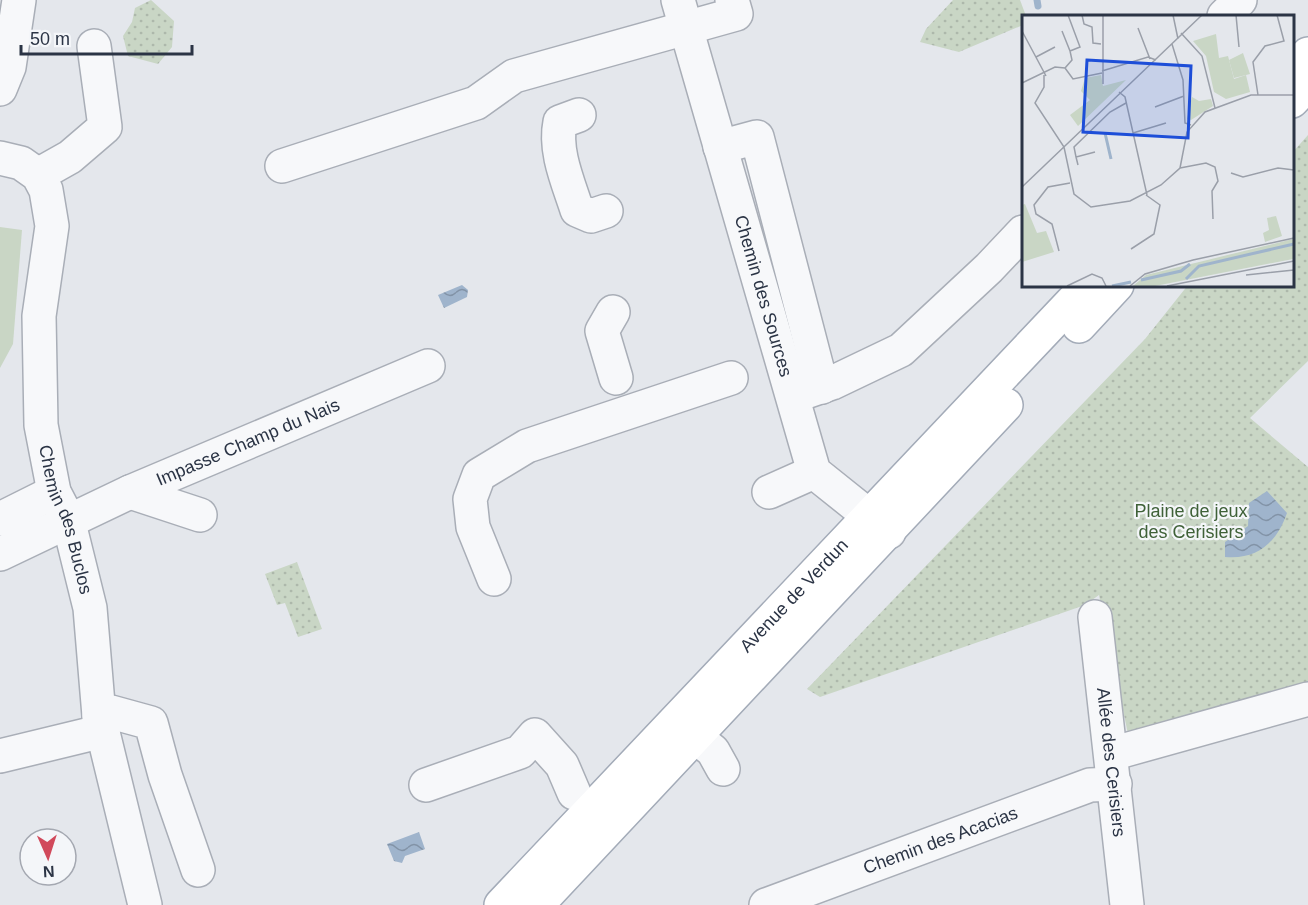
<svg xmlns="http://www.w3.org/2000/svg" width="1308" height="905" font-family="Arial,sans-serif">
<style>
.grass{fill:#c9d6c5}
.park{fill:url(#park-dots)}
.water{fill:url(#water-waves)}
.lines{fill:none;stroke-linecap:round;stroke-linejoin:round}
.stream{stroke:#9fb4cc;stroke-width:7}
.minor-casing{stroke:#a9aeb7;stroke-width:36}
.major-casing{stroke:#a3abb8;stroke-width:36}
.minor{stroke:#f7f8fa;stroke-width:33}
.major{stroke:#fff;stroke-width:33}
.labels{text-anchor:middle;dominant-baseline:central;stroke-width:4.5;stroke-linejoin:round;paint-order:stroke}
.street-label{font-size:18px;fill:#2b3445;stroke:#f4f6f9}
.park-label{font-size:18px;fill:#3f6138;stroke:#f4f6f9}
.inset-river{fill:none;stroke:#9fb4cc;stroke-width:3}
.inset-road{fill:none;stroke:#9a9fa9;stroke-width:1.5}
.view{fill:#1d4ed8;fill-opacity:0.15;stroke:#1d4ed8;stroke-width:3}
.inset-edge{fill:none;stroke:#2b3445;stroke-width:3}
</style>
<defs>
<pattern id="park-dots" width="8" height="8" patternUnits="userSpaceOnUse" patternTransform="scale(1.5)"><rect width="8" height="8" fill="#c9d6c5"/><path d="M2 2h.1M6 6h.1" fill="none" stroke="#adb8ab" stroke-width="1.8" stroke-linecap="round"/></pattern>
<pattern id="water-waves" width="16" height="10" patternUnits="userSpaceOnUse" patternTransform="scale(1.5)"><rect width="16" height="10" fill="#9fb4cc"/><path d="M0 5q4-4 8 0t8 0" fill="none" stroke="#8293a7"/></pattern>
</defs>
<rect width="100%" height="100%" fill="#e4e7ec"/>
<path class="grass" d="M0,227L22,230L13,344L0,368Z"/>
<g class="park">
<path d="M151,0L174,21L172,47L158,64L128,56L123,36L132,22L135,8Z"/>
<path d="M953,0H1020L1026,16H1023V25L959,52L920,42L926,29Z"/>
<path d="M1308,135V361L1250,418L1308,467V686L1128,734L1099,595L1085,605L820,697L807,689L1145,339L1188,285H1292V153Z"/>
<path d="M297,562L322,629L298,637L285,603L277,605L265,574Z"/>
</g>
<g class="water">
<path d="M462,285L468,290L467,297L444,308L438,295Z"/>
<path d="M1267,491L1287,513C1277,542 1258,560 1225,557V542L1248,526L1249,503Z"/>
<path d="M419,832L425,849L405,856L402,863L394,861L387,844Z"/>
</g>
<g class="lines">
<path class="stream" d="M1037,0L1038,6"/>
<g class="minor-casing">
<g id="minor">
<path id="s1" d="M678,0L814,472L889,532"/>
<path d="M1224,16L1240,0"/>
<path d="M0,89L9,67L19,0"/>
<path d="M579,115L560,122C554,151 568,182 577,210L591,216L606,211"/>
<path d="M720,147L757,137L822,387"/>
<path id="s2" d="M0,158L21,163L38,175L46,190L52,226L39,316L41,425L54,492L68,519L90,608L99,716L145,905"/>
<path d="M282,166L476,103L514,76L736,14L732,0"/>
<path d="M38,175L70,157L105,127L94,46"/>
<path d="M613,312L602,331L616,378"/>
<path d="M800,394L832,383L901,350L989,268L1023,232"/>
<path d="M130,492L200,515"/>
<path d="M769,492L814,472"/>
<path d="M0,519L54,492"/>
<path id="s3" d="M0,554L130,492L428,366"/>
<path d="M494,579L473,527L470,499L479,475L527,446L731,378"/>
<path id="s4" d="M1095,617L1127,905"/>
<path d="M99,716L111,712L151,723L165,775L198,870"/>
<path d="M676,721L713,751L723,769"/>
<path d="M1111,754L1308,699"/>
<path d="M0,756L103,731"/>
<path d="M426,785L520,752L535,735L562,765L574,793"/>
<path id="s5" d="M766,905L1090,785L1115,784"/>
</g>
</g>
<g class="major-casing">
<g id="major">
<path d="M1292,71L1308,54"/>
<path d="M1292,101L1308,84"/>
<path d="M1079,326L1117,285"/>
<path id="s6" d="M501,905L1088,285"/>
<path d="M537,905L1006,405"/>
</g>
</g>
<use href="#minor" class="minor"/>
<use href="#major" class="major"/>
</g>
<g class="labels">
<g class="street-label">
<text stroke="none"><textPath href="#s1" startOffset="308">Chemin des Sources</textPath></text>
<text stroke="none"><textPath href="#s3" startOffset="272">Impasse Champ du Nais</textPath></text>
<text stroke="none"><textPath href="#s2" startOffset="394">Chemin des Buclos</textPath></text>
<text stroke="none"><textPath href="#s6" startOffset="426">Avenue de Verdun</textPath></text>
<text stroke="none"><textPath href="#s4" startOffset="146">Allée des Cerisiers</textPath></text>
<text stroke="none"><textPath href="#s5" startOffset="186">Chemin des Acacias</textPath></text>
</g>
<g class="park-label">
<text x="1191" y="511">Plaine de jeux<tspan x="1191" dy="21">des Cerisiers</tspan></text>
</g>
</g>
<g transform="translate(1022 15)">
<rect width="272" height="272" fill="#e4e7ec"/>
<path d="M194,19L197,43L206,41L212,64L224,60L228,77L204,84L192,77L184,41L171,26ZM170,82L177,86L189,84L191,91L169,105L165,104ZM3,189L15,218L24,216L32,237L0,247V190ZM254,201L260,221L243,227L241,218L247,215L245,203ZM271,224V244L133,271H111L124,260Z" fill="#c9d6c5"/>
<path d="M221,38L228,59L212,63L207,45ZM79,60L81,71L104,65L56,111L48,100L68,85L59,76L63,63Z" fill="#c9d6c5"/>
<path class="inset-river" d="M83,118L89,144M164,264L177,251L272,229M119,265L159,256L168,249M90,271L109,267"/>
<path class="inset-road" d="M60,0L62,9L70,12L71,28L79,29M151,0L156,24M214,0L217,32M116,13L128,44M0,16L24,61M40,16L48,36M159,18L180,41L193,93M150,29L161,65L163,108L169,110M14,42L33,32M43,53L50,45L48,36L58,32L46,0M43,53L51,64L80,58M80,56L126,42L134,45M22,60V72L13,88L42,132L52,179L69,192L108,186L139,170L158,153L165,117L183,97L229,80H272M0,68L33,52L43,53M81,69V0M97,77L103,82L125,180M236,80L231,47L243,31L262,26L255,0M133,92L162,81M111,118L144,108M54,142L52,132L88,97L104,88M56,150L54,142L73,137M158,153L184,148L193,152L196,166L190,176L191,204M209,158L221,162L256,153L272,155M0,172L180,0M109,234L132,219L138,190L124,180M37,236L30,209L14,199L12,190L26,172L48,168M224,260L272,255M45,271L70,259L80,263L84,271M108,271L123,259L171,245L272,223M145,271L272,246"/>
<path class="view" d="M65,45L169,51L166,123L61,117Z"/>
<rect width="272" height="272" class="inset-edge"/>
</g>
<g transform="translate(48 857) rotate(177)"><circle r="28" fill="#f4f6f9" stroke="#a4a8b1" stroke-width="1.5"/>
<path d="M0-4.5L10 22L0 15L-10 22Z" fill="#d1495b"/>
<text y="-9" font-size="16" font-weight="bold" text-anchor="middle" fill="#2b3445">N</text>
</g>
<path d="M21 45v9h171v-9" fill="none" stroke="#2b3445" stroke-width="3"/>
<text x="30" y="45" font-size="18" fill="#2b3445" stroke="#f4f6f9" stroke-width="4.5" paint-order="stroke">50 m</text>
</svg>
